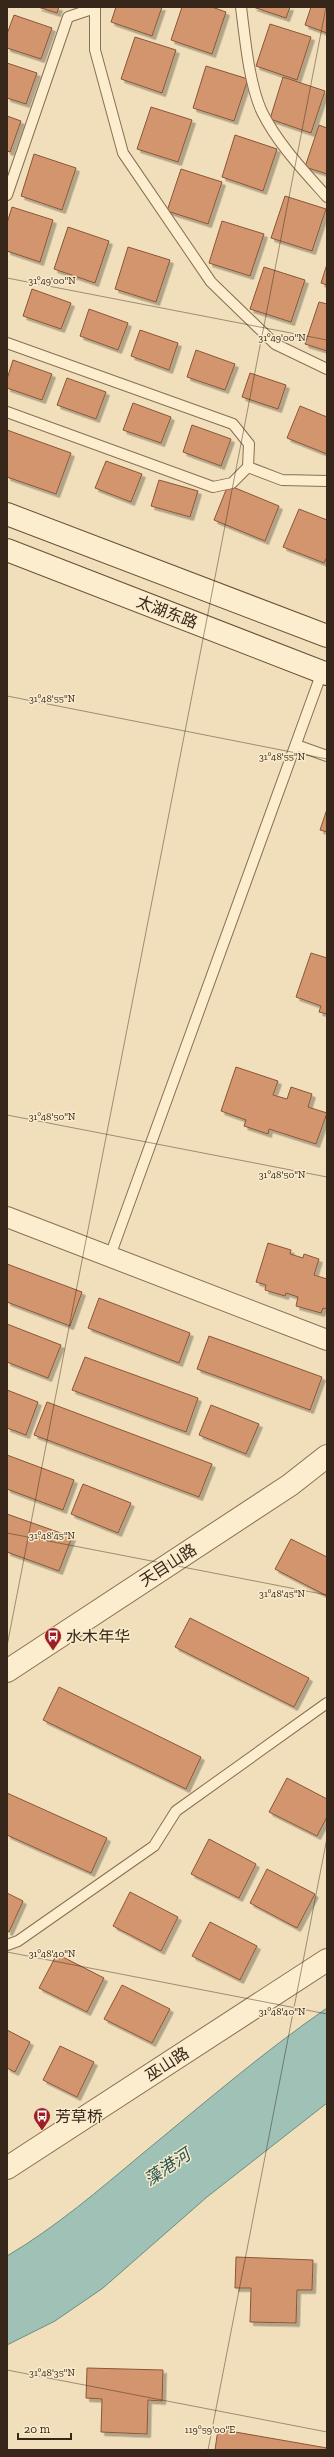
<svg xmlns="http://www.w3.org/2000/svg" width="334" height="2457" font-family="'Zilla Slab','Noto Sans SC',serif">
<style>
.water{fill:#9fc1b6;stroke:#678f84}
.building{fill:#d3956d;stroke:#8a5637;filter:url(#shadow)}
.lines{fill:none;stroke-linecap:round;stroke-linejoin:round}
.service-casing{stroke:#896f53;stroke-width:12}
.minor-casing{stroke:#896f53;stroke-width:22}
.tertiary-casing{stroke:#896f53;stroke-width:24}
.secondary-casing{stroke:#6b4f37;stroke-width:24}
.service{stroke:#fcedce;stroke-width:10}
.minor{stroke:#fcedce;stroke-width:20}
.tertiary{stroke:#fcedce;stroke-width:22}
.secondary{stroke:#fcedce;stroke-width:22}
.ticks{fill:none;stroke:#37271a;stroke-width:1;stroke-opacity:0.45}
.labels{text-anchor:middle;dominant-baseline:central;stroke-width:3;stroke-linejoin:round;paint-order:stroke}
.street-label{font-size:16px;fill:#37271a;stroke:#f8eacb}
.poi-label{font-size:16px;fill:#37271a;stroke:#f8eacb;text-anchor:start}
.water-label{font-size:17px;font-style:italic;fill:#285854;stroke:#f8eacb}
.ticks-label{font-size:10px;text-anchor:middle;fill:#37271a;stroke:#f8eacb;stroke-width:3;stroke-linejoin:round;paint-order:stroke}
</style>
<defs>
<filter id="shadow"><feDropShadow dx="3.5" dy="3.5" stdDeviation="0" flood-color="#0004"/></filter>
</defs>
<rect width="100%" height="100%" fill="#f1dfbb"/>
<path class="water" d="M327,2008V2103L207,2197L103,2288L55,2321L7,2345V2256C56,2227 99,2190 142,2154C203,2104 262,2053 327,2008Z"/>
<g class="building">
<path d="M38,7H59L57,13Z"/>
<path d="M116,7H162L152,36L111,22Z"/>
<path d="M182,7H212L226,12L212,54L171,40Z"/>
<path d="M253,7H290L286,18Z"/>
<path d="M311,7H327V33L305,25Z"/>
<path d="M14,15L52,28L41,59L7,48V34Z"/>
<path d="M270,24L311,37L297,80L256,66Z"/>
<path d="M135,37L176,50L162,93L121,79Z"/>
<path d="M7,63L37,73L26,104L7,98Z"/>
<path d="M206,66L248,79L234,121L193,108Z"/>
<path d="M283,77L325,91L311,133L270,119Z"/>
<path d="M151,107L192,120L178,162L137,149Z"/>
<path d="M7,116L21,121L10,152L7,151Z"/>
<path d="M319,125L327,128V174L305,167Z"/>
<path d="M235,135L277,149L263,191L222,177Z"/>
<path d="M34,154L76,168L62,210L21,196Z"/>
<path d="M181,169L222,182L208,224L167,211Z"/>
<path d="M285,196L326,209L312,251L271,238Z"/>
<path d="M12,207L53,220L40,262L7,251V223Z"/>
<path d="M222,221L264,234L250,276L209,263Z"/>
<path d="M68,227L109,241L95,283L54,269Z"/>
<path d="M128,247L170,260L156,302L115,289Z"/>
<path d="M327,264V285L321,283Z"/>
<path d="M264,267L305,280L291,322L250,309Z"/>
<path d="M32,289L71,303L61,329L23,316Z"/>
<path d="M319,302L327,304V351L305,344Z"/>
<path d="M89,309L128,323L118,350L80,336Z"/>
<path d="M140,330L178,343L169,370L131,356Z"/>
<path d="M196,350L235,364L225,390L187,377Z"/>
<path d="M13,360L52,374L42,400L7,388V379Z"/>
<path d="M250,373L286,385L278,409L242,397Z"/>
<path d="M67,378L106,392L96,419L57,405Z"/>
<path d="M133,403L171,417L161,443L123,430Z"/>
<path d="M300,406L327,417V454L287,438Z"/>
<path d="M192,425L231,439L221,466L183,452Z"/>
<path d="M7,430L71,453L56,494L7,477Z"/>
<path d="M106,461L142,474L131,502L95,488Z"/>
<path d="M159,480L198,491L190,517L151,506Z"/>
<path d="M228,485L279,506L265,541L214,520Z"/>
<path d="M299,509L327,520V557L324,563L283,547Z"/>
<path d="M327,809V832L320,830Z"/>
<path d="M311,953L327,958V1014L319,1012L321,1006L296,997Z"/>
<path d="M236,1067L278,1081L273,1095L287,1099L291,1087L312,1094L308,1107L327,1113L316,1144L269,1129L268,1134L244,1126L246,1120L221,1111Z"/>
<path d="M268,1243L291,1250L290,1254L303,1258L304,1254L319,1259L314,1275L327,1279V1309L323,1308L321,1313L296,1306L298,1297L286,1293L285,1296L265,1290L266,1285L256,1282Z"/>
<path d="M7,1264L82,1292L70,1326L7,1302Z"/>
<path d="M99,1298L190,1333L179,1363L88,1328Z"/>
<path d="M7,1324L61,1345L48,1378L7,1362Z"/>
<path d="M209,1336L322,1377L310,1410L197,1369Z"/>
<path d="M85,1357L198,1398L186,1432L72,1390Z"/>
<path d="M7,1390L38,1402L26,1435L7,1428Z"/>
<path d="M47,1402L212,1464L199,1497L34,1435Z"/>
<path d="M211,1405L259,1424L246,1454L199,1435Z"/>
<path d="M7,1455L74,1480L63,1510L7,1489Z"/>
<path d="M83,1484L131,1503L118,1533L71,1514Z"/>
<path d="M7,1514L72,1537L59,1571L7,1552Z"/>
<path d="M291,1539L327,1557V1596L275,1569Z"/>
<path d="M190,1618L309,1678L294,1707L175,1647Z"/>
<path d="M59,1687L201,1757L186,1789L43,1720Z"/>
<path d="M287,1778L327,1799V1817L317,1836L269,1812Z"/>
<path d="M7,1793L107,1838L91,1873L7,1835Z"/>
<path d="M209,1839L256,1864L239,1898L191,1874Z"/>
<path d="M267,1869L315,1894L297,1928L250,1903Z"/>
<path d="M130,1892L178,1917L161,1951L113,1926Z"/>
<path d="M7,1893L23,1901L9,1932L7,1931Z"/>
<path d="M210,1922L257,1946L240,1980L192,1956Z"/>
<path d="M57,1954L104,1978L87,2012L39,1988Z"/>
<path d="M122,1985L170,2009L152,2043L104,2019Z"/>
<path d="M7,2030L30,2042L15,2072L7,2068Z"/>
<path d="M60,2046L94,2062L77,2097L43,2080Z"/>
<path d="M236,2257L313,2260L312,2290H297L296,2323L250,2322L251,2288H235Z"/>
<path d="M87,2368L163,2370L162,2401L148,2400L147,2434L101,2432L102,2399L86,2398Z"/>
<path d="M218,2429L327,2448V2450H215Z"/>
</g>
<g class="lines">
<g class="service-casing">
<g id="service">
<path d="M95,7V50L123,153L211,282L275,344L327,369"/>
<path d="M241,7C245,38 249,84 262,112C278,144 303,170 327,197"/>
<path d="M7,195L68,17L95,8"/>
<path d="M7,343L233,424L249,444L248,467L232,483L213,487L7,412"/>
<path d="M248,467L282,480L327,481"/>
<path d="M296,745L327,756"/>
<path d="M110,1256L322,672"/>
<path d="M7,1945L18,1941L154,1846L176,1811L327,1703"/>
</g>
</g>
<g class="minor-casing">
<path id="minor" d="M7,1217L327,1340"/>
</g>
<g class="tertiary-casing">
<g id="tertiary">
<path d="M7,1671L290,1485L327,1456"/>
<path d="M7,2168L327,1960"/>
</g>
</g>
<g class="secondary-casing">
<g id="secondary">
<path d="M7,514L327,636"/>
<path d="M7,550L327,674"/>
</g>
</g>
<use href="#service" class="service"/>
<use href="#minor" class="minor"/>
<use href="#tertiary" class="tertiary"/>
<use href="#secondary" class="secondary"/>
</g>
<path class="ticks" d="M7,278L327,340M7,696L327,759M7,1115L327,1177M7,1533L327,1595M7,1646L326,7M7,1952L327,2014M7,2370L327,2432M208,2450L327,1838"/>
<defs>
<g id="bus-pin" transform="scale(0.9)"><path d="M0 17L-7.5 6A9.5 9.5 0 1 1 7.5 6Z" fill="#9d1f23" stroke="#f8eacb"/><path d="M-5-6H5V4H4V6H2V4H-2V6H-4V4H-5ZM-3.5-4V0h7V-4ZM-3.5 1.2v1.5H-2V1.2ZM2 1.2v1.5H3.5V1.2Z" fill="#fff"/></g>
</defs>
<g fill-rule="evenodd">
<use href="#bus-pin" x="53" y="1636"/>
<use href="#bus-pin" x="42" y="2116"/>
</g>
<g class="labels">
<g class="street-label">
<text transform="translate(167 612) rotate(21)">太湖东路</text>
<text transform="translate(168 1565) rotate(-33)">天目山路</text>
<text transform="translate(167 2064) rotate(-33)">巫山路</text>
</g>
<g class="poi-label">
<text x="66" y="1636">水木年华</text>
<text x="55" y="2116">芳草桥</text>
</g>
<g class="water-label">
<text transform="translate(167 2167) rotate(-34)">藻港河</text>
</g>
</g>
<g class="ticks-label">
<text x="52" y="284">31°49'00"N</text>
<text x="282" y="341">31°49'00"N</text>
<text x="52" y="702">31°48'55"N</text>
<text x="282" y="760">31°48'55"N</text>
<text x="52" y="1120">31°48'50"N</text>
<text x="282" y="1178">31°48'50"N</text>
<text x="52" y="1539">31°48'45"N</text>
<text x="282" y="1597">31°48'45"N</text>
<text x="52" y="1957">31°48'40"N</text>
<text x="282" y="2015">31°48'40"N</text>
<text x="52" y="2376">31°48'35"N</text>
<text x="210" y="2433">119°59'00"E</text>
</g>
<rect width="334" height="2457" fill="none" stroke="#37271a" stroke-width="16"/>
<path d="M18 2433v6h53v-6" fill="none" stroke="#37271a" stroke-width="2"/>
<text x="24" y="2433" font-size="12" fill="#37271a" stroke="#f8eacb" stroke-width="3" paint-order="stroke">20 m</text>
</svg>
